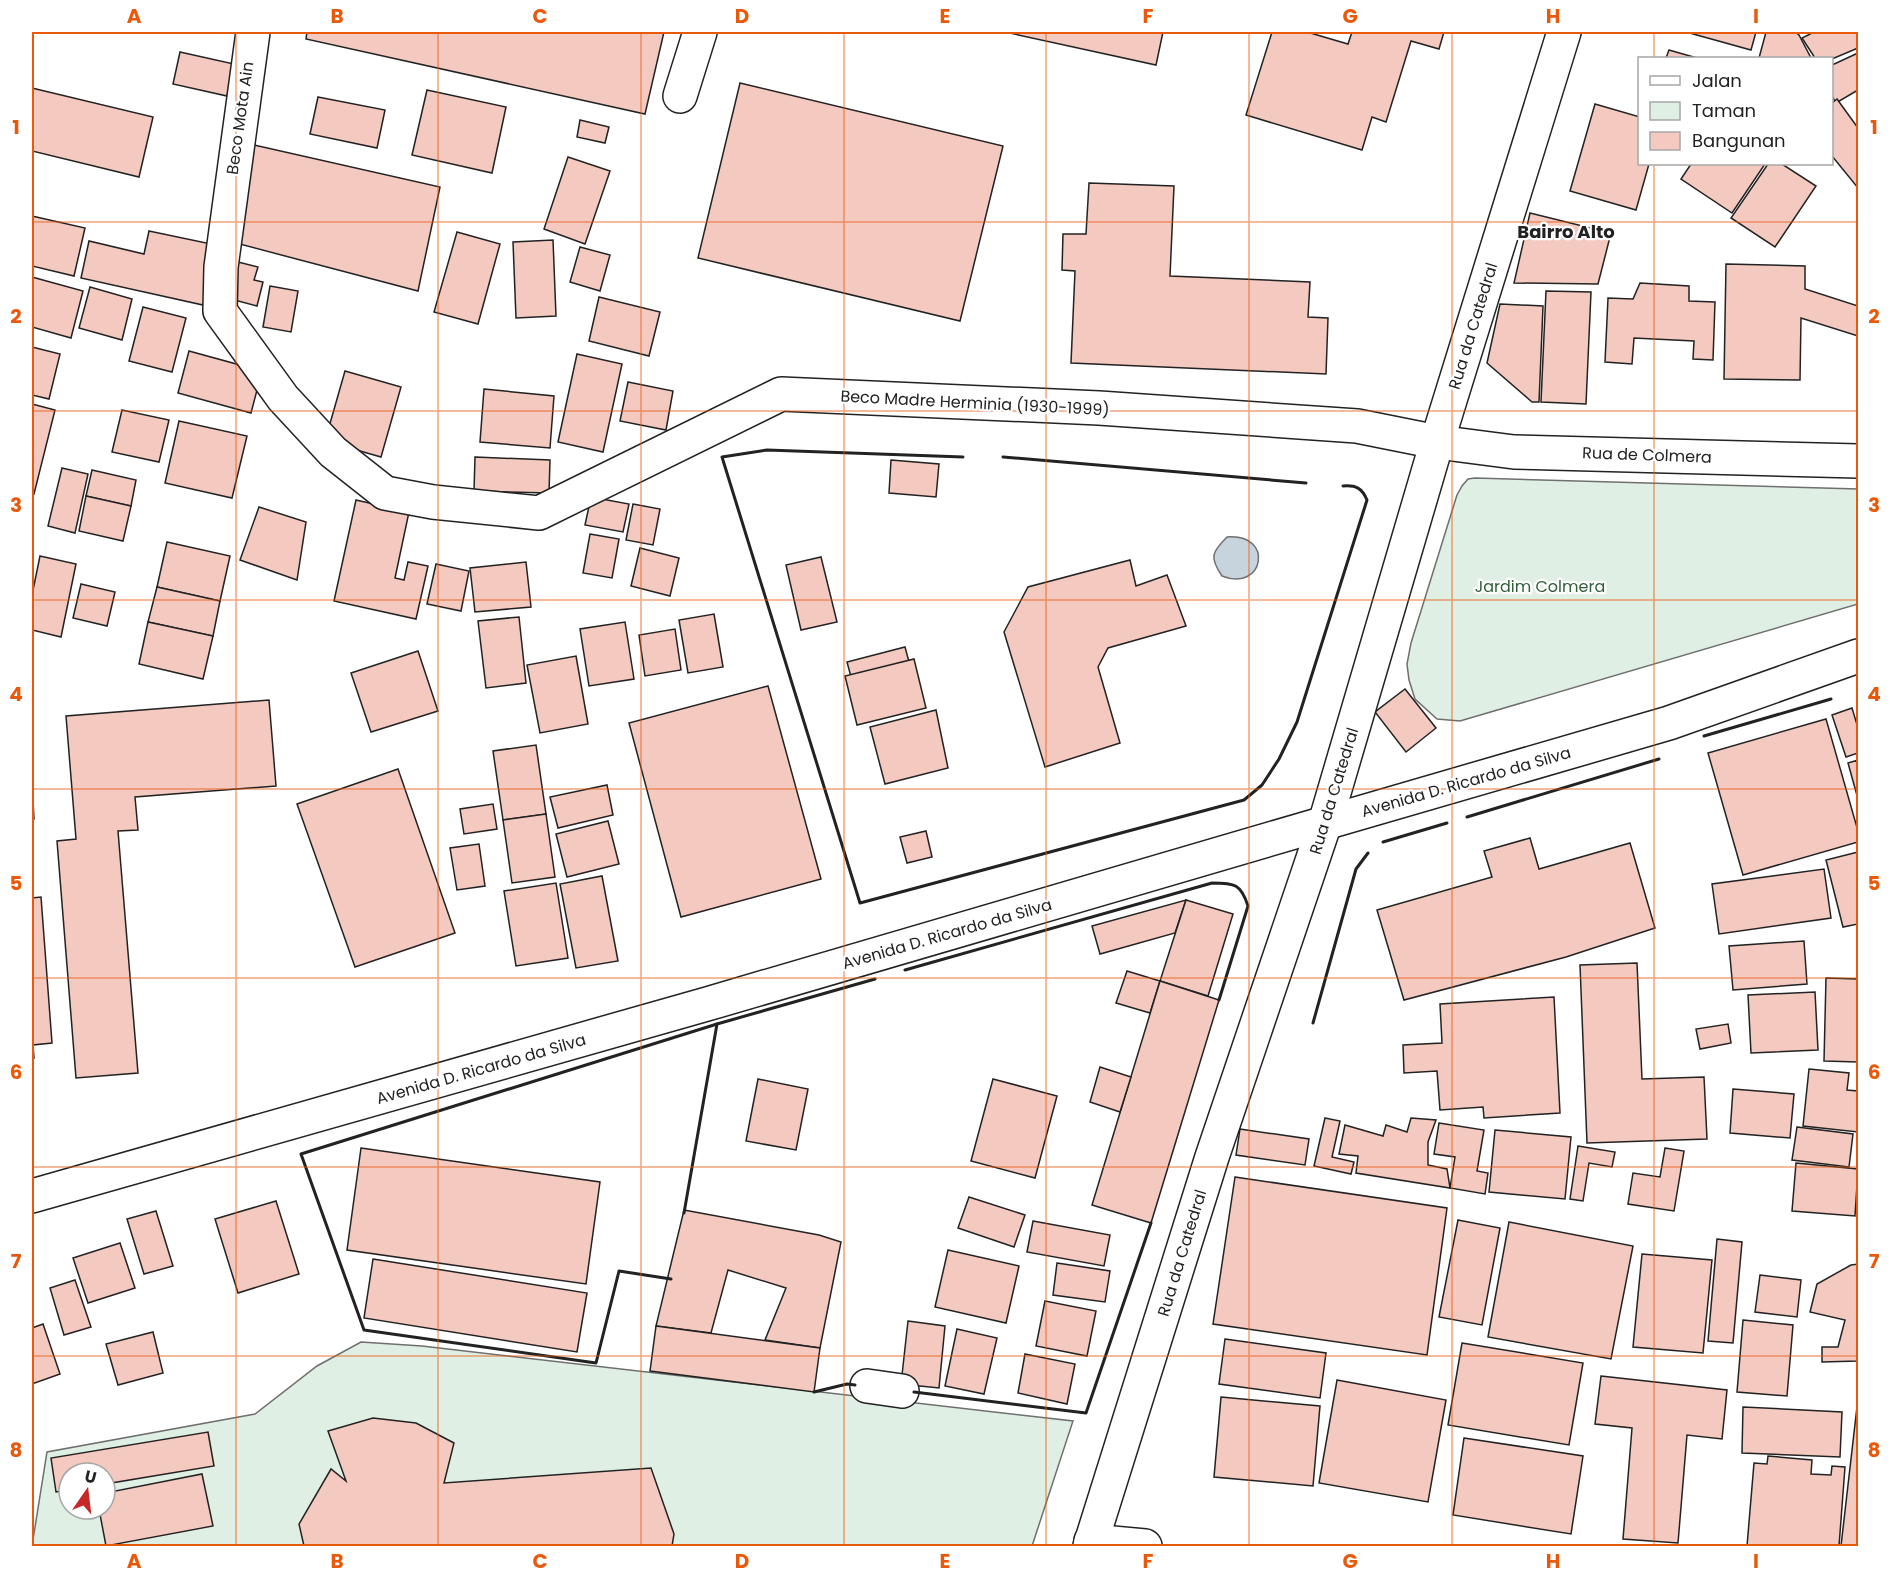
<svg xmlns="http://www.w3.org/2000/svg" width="1890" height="1578" font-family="Poppins,sans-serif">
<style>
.green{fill:#e0efe3;stroke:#6f6f6f;stroke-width:1.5;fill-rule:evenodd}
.water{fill:#c7d3dd;stroke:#6f6f6f;stroke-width:1.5}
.building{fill:#f3c9c0;stroke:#222;stroke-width:1.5}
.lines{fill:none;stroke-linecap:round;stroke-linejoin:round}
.minor-casing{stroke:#222;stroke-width:36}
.major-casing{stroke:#222;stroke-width:36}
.minor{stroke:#fff;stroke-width:33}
.major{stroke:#fff;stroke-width:33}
.wall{stroke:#222;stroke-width:3}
.grid{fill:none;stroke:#e8590c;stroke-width:1.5;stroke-opacity:0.55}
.labels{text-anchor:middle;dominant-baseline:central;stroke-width:4.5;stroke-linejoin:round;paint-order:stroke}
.street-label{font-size:16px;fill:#222;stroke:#fff}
.park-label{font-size:16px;fill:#2f5e38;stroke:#fff}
.neighbourhood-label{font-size:18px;font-weight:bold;fill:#222;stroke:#fff}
.neatline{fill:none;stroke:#e8590c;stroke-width:2}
.grid-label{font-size:20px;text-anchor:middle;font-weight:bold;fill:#e8590c}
</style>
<rect width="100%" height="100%" fill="#fff"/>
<g class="green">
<path d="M1475,478L1858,489V604L1460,721L1437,719L1415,699L1409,680L1407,664L1411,643L1457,495L1462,486L1468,479Z"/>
<path d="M361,1342L422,1346L1073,1421L1032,1546H32L47,1452L255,1414L317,1366ZM69,1473H105V1509H69Z"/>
</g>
<path class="water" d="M1227,537C1275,533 1264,593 1222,576C1209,557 1212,552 1227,537Z"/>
<g class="building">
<path d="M307,32H664L645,114L306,39Z"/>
<path d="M1005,32H1163L1156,65Z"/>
<path d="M1272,32H1307L1348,44L1352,32H1444L1439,49L1411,41L1386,122L1372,117L1362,150L1246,115Z"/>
<path d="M1686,32H1756L1751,50Z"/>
<path d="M1766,32H1795L1799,35L1811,58H1759Z"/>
<path d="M1814,32H1858V48L1832,59L1815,58L1802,38Z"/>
<path d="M1669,50L1697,58H1666Z"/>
<path d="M180,52L234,64L227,96L173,84Z"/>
<path d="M1858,53V90L1836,103L1832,96V65Z"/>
<path d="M740,83L1003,146L960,321L698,258Z"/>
<path d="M32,88L153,117L139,177L32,151Z"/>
<path d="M427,90L506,107L492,173L412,155Z"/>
<path d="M318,97L385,110L377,148L310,134Z"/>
<path d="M1837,99L1858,128V188L1832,156V103Z"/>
<path d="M1595,104L1640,117V164H1649L1636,210L1570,191Z"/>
<path d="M580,120L609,127L605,143L577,137Z"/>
<path d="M254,145L440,187L418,291L232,242Z"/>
<path d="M568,157L610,171L585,244L544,229Z"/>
<path d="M1691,164H1765L1732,213L1681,179Z"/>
<path d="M1768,164H1782L1816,186L1775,247L1731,218Z"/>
<path d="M1089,183L1174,186L1170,276L1310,282L1308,317L1328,318L1326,374L1071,363L1075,271L1062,270L1063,234H1086Z"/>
<path d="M1530,213L1611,233L1598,284L1514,283Z"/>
<path d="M32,216L85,228L74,276L32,266Z"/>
<path d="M149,231L216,245L203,305L81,278L89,241L144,254Z"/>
<path d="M457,232L500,244L478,324L434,312Z"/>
<path d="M553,240L556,316L516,318L513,242Z"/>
<path d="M580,247L610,255L600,291L570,282Z"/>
<path d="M238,262L258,267L254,280L263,282L257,306L227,298Z"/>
<path d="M1726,264L1805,266V289L1858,306V336L1801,318L1800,380L1724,379Z"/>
<path d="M32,277L83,291L71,338L32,327Z"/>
<path d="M1640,283L1689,286V301L1715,302L1713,360L1693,359L1694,341L1634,338L1632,364L1605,362L1608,298L1633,299Z"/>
<path d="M270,286L298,291L291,332L263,327Z"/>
<path d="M90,287L132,299L122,340L79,328Z"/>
<path d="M1546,291L1591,292L1586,404L1541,402Z"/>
<path d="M599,297L660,312L649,356L589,341Z"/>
<path d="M1500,304L1543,306L1539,402H1532L1487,363Z"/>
<path d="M143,307L186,318L172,372L129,361Z"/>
<path d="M32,347L60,354L49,399L32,395Z"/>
<path d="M189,351L262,371L251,413L178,393Z"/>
<path d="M577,354L622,364L603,452L558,442Z"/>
<path d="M345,371L401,387L381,457L325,441Z"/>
<path d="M628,382L673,391L666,430L620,421Z"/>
<path d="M484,389L554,396L550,448L480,442Z"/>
<path d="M32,404L55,410L34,494L32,493Z"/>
<path d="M122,410L169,420L159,462L112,452Z"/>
<path d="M179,421L247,436L232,498L165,483Z"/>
<path d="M475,457L550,460L549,493L474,491Z"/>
<path d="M891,460L939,464L936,497L889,493Z"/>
<path d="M62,468L88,474L75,533L48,526Z"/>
<path d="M92,470L136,480L131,506L86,496Z"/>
<path d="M86,496L131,506L123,541L79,531Z"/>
<path d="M591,497L629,504L623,532L585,525Z"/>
<path d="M356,500L409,512L395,578L404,580L408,562L428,566L416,619L334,601Z"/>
<path d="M633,504L660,509L653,545L626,540Z"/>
<path d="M259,507L306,522L297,580L240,560Z"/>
<path d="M590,534L619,539L612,578L583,573Z"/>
<path d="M167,542L230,556L220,601L157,587Z"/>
<path d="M640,548L679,558L670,596L631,586Z"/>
<path d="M40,556L76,564L61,637L32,630V595Z"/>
<path d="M821,557L837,622L801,630L786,565Z"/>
<path d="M1130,560L1136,586L1167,575L1186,626L1108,648L1098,667L1120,743L1045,767L1004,632L1028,587Z"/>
<path d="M526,562L531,607L475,612L470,568Z"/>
<path d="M436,564L469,571L461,611L427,604Z"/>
<path d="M81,584L115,592L107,626L73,618Z"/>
<path d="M157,587L220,601L213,636L148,622Z"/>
<path d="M714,614L723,667L688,673L679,620Z"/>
<path d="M519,617L526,683L486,688L478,621Z"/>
<path d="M148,622L213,636L203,679L139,664Z"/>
<path d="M625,622L634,679L589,686L580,629Z"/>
<path d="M675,629L681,670L645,676L639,635Z"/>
<path d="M905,647L912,673L854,688L847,662Z"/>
<path d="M418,651L438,711L371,732L351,673Z"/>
<path d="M576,656L588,724L540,733L527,665Z"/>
<path d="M914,659L926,708L857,725L845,676Z"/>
<path d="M768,686L821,879L681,917L629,723Z"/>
<path d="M1405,689L1436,728L1406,752L1375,712Z"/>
<path d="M269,700L276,786L135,797L138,830L118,831L138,1073L76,1078L57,841L76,839L66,716Z"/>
<path d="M1852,708L1858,728V753L1846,757L1832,715Z"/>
<path d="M936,710L948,768L885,784L870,727Z"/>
<path d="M1826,719L1858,831V842L1743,875L1708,753Z"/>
<path d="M536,745L546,814L503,820L493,751Z"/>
<path d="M1858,760V799L1848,763Z"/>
<path d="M398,769L455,933L355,967L297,804Z"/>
<path d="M32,781L34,819L32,820Z"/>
<path d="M607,785L613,815L558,828L550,797Z"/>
<path d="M493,804L497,829L464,834L460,809Z"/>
<path d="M546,814L555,877L512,883L503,820Z"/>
<path d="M608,821L619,864L567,877L556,834Z"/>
<path d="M926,831L932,857L907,863L900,837Z"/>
<path d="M1530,838L1539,869L1630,843L1655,928L1566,957L1404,1000L1377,910L1492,877L1484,851Z"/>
<path d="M479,844L485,886L457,890L450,848Z"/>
<path d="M1858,852V924L1843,927L1826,860Z"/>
<path d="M1824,869L1831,918L1719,934L1712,884Z"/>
<path d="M602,876L618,961L576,968L560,884Z"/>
<path d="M556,883L568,958L516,966L504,891Z"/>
<path d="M41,897L52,1043L33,1045L34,1058H32V898Z"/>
<path d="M1186,900L1175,933L1100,954L1092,926Z"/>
<path d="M1186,900L1233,914L1208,996L1160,981Z"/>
<path d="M1804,941L1807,984L1733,990L1729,946Z"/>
<path d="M1637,963L1642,1079L1704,1077L1707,1139L1587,1143L1580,965Z"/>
<path d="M1127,971L1160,981L1150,1013L1116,1003Z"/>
<path d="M1826,978L1858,979V1062L1824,1061Z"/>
<path d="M1160,981L1219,1000L1151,1223L1092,1205Z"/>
<path d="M1815,992L1818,1050L1751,1053L1748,995Z"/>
<path d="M1554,997L1560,1113L1484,1118L1483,1107L1440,1110L1437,1071L1404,1073L1403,1045L1442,1043L1440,1004Z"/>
<path d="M1728,1024L1731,1043L1700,1049L1696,1029Z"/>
<path d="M1100,1067L1131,1077L1120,1112L1090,1102Z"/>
<path d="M1809,1069L1849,1073L1847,1090L1858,1091V1132L1803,1126Z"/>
<path d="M758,1079L808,1089L796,1150L746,1141Z"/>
<path d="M993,1079L1057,1096L1035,1178L971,1161Z"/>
<path d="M1733,1089L1794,1094L1790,1138L1730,1133Z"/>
<path d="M1325,1118L1340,1121L1332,1157L1354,1162L1351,1174L1314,1166Z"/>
<path d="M1411,1118L1436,1120L1428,1142V1165L1447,1169L1450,1188L1356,1173L1358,1156L1339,1154L1345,1125L1383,1136L1386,1125L1407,1132Z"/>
<path d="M1439,1123L1484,1130L1477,1171L1488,1173L1485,1194L1450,1188L1455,1157L1434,1154Z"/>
<path d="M1797,1127L1853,1134L1849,1167L1792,1160Z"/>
<path d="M1240,1129L1309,1139L1305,1165L1236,1155Z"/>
<path d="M1495,1130L1571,1137L1565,1199L1489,1192Z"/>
<path d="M1578,1146L1615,1152L1612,1167L1589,1163L1583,1201L1570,1199Z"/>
<path d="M361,1148L600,1182L586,1284L347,1250Z"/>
<path d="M1665,1148L1684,1151L1674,1211L1628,1204L1633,1173L1660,1177Z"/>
<path d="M1796,1163L1858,1169L1855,1216L1792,1211Z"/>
<path d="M1235,1177L1447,1208L1427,1355L1213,1324Z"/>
<path d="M969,1197L1025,1215L1014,1247L958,1228Z"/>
<path d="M276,1201L299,1274L238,1293L215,1219Z"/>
<path d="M684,1210L819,1235L841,1242L820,1348L765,1340L786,1288L728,1270L711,1333L656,1326Z"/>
<path d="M156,1211L173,1266L144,1274L127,1219Z"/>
<path d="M1458,1220L1500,1228L1482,1325L1439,1317Z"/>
<path d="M1033,1221L1110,1235L1104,1266L1027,1252Z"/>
<path d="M1509,1222L1633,1246L1611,1359L1488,1337Z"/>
<path d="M1717,1239L1742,1242L1733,1343L1708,1341Z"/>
<path d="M120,1243L135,1288L88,1303L73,1258Z"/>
<path d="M948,1250L1019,1266L1006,1323L935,1307Z"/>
<path d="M1642,1254L1712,1260L1703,1353L1633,1347Z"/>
<path d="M373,1259L587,1293L577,1352L364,1318Z"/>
<path d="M1057,1263L1110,1271L1105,1302L1053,1295Z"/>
<path d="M1858,1264V1361L1822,1362V1347H1838L1845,1320L1810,1312L1817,1284L1851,1265Z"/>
<path d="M1760,1275L1801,1280L1797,1317L1755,1312Z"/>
<path d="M75,1280L91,1327L64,1335L50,1288Z"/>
<path d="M1045,1301L1096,1311L1087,1356L1036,1346Z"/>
<path d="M1743,1320L1793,1325L1787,1396L1737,1392Z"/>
<path d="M908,1321L945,1326L939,1388L901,1384Z"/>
<path d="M43,1324L60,1374L32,1384V1328Z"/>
<path d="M656,1326L820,1348L814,1392L650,1371Z"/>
<path d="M957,1329L997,1338L984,1394L945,1386Z"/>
<path d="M153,1332L163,1373L118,1385L106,1344Z"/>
<path d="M1225,1339L1326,1353L1320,1398L1219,1384Z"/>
<path d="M1462,1343L1583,1363L1569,1445L1448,1425Z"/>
<path d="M1025,1354L1075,1364L1067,1404L1018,1393Z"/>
<path d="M1601,1376L1727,1390L1722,1439L1687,1435L1678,1543L1623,1539L1632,1428L1595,1424Z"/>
<path d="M1337,1380L1446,1400L1428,1502L1319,1483Z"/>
<path d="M1221,1397L1320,1406L1313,1486L1214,1477Z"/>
<path d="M1858,1398V1546H1841Z"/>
<path d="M1743,1407L1842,1412L1840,1457L1742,1453Z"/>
<path d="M373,1418L416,1423L454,1443L444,1483L651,1468L674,1534L672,1546H304L299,1524L331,1469L346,1481L328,1431Z"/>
<path d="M208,1432L214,1466L105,1484V1473H69V1490L56,1492L51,1458Z"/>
<path d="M1464,1438L1583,1456L1571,1534L1453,1515Z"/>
<path d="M1768,1456L1812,1460L1811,1474L1831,1475L1832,1466L1845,1467L1839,1546H1747L1754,1463L1767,1464Z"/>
<path d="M202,1474L213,1526L106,1546L99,1509H105V1493Z"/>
</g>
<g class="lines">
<g class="minor-casing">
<g id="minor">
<path d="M253,32L221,267L220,311L283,398L333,452L385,493L433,502L539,513L781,394L1099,408L1357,426L1437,442L1514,452L1858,461"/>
<path d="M680,96L700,32"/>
<path d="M1325,823L1669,723L1858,656"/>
<path d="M867,1386L902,1391"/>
</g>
</g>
<g class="major-casing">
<g id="major">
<path d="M32,1196L707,1004L1325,823"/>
<path d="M1091,1541L1145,1546"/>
<path d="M1090,1546L1212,1157L1325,823L1437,442L1564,32"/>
</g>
</g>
<use href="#minor" class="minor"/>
<use href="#major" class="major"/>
<g class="wall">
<path d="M963,457L767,450L722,457L860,903L1244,800L1262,785L1279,759L1297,722L1367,500C1362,488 1356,485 1343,486"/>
<path d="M1003,457L1306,483"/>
<path d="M1704,736L1831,699"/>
<path d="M1467,817L1659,759"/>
<path d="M1383,842L1447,823"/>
<path d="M905,970L1212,883C1235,883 1241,884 1248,906L1219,1000"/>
<path d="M1313,1023L1356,869L1368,853"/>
<path d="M684,1213L717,1024"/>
<path d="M671,1279L619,1271L596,1363L364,1330L301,1154L717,1024L875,979"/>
<path d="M814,1392L847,1384L855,1385"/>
<path d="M914,1392L1086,1413L1151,1223"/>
</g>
</g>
<path class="grid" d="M236,32V1546M438,32V1546M641,32V1546M844,32V1546M1046,32V1546M1249,32V1546M1452,32V1546M1654,32V58M1654,164V1546M32,222H1858M32,411H1858M32,600H1858M32,789H1858M32,978H1858M32,1167H1858M32,1356H1858"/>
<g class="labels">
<g class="street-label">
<text transform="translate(240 118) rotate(-82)">Beco Mota Ain</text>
<text transform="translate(1473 326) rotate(-73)">Rua da Catedral</text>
<text transform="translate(975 403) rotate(3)">Beco Madre Herminia (1930-1999)</text>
<text transform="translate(1647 455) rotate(2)">Rua de Colmera</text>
<text transform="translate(1466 782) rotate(-16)">Avenida D. Ricardo da Silva</text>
<text transform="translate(1334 791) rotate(-73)">Rua da Catedral</text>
<text transform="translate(947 934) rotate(-16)">Avenida D. Ricardo da Silva</text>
<text transform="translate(481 1069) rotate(-16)">Avenida D. Ricardo da Silva</text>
<text transform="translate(1182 1253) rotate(-73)">Rua da Catedral</text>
</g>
<g class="park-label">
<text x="1540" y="586">Jardim Colmera</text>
</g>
<g class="neighbourhood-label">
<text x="1566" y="231">Bairro Alto</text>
</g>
</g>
<rect width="1890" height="1578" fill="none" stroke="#ffffff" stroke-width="66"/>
<rect x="1638" y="57" width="195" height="108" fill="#ffffff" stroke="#a7a7a7" stroke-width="1.5"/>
<rect x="1650" y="76" width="30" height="9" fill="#ffffff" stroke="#a7a7a7" stroke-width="1.5"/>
<text x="1692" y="87" font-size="18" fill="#222222">Jalan</text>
<rect x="1650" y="102" width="30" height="18" fill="#e0efe3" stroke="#a7a7a7" stroke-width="1.5"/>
<text x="1692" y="117" font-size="18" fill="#222222">Taman</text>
<rect x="1650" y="132" width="30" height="18" fill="#f3c9c0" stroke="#a7a7a7" stroke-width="1.5"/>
<text x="1692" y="147" font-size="18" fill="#222222">Bangunan</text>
<g transform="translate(87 1491) rotate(14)"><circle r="28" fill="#ffffff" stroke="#a7a7a7" stroke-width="1.5"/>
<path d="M0-4.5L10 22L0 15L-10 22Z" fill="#c62828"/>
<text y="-9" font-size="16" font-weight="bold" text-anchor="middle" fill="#222222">U</text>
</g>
<rect x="33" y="33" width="1824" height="1512" class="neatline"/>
<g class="grid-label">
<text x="134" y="23">A</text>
<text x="337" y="23">B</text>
<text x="540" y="23">C</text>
<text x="742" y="23">D</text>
<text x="945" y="23">E</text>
<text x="1148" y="23">F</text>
<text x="1350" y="23">G</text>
<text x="1553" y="23">H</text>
<text x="1756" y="23">I</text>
<text x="16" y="134">1</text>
<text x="1874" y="134">1</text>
<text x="16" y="323">2</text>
<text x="1874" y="323">2</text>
<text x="16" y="512">3</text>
<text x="1874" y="512">3</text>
<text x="16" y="701">4</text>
<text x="1874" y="701">4</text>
<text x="16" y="890">5</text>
<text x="1874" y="890">5</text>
<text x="16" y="1079">6</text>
<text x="1874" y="1079">6</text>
<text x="16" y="1268">7</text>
<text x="1874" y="1268">7</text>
<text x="16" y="1457">8</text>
<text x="1874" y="1457">8</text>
<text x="134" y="1568">A</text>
<text x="337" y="1568">B</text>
<text x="540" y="1568">C</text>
<text x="742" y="1568">D</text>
<text x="945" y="1568">E</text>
<text x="1148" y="1568">F</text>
<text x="1350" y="1568">G</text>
<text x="1553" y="1568">H</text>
<text x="1756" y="1568">I</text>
</g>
</svg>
